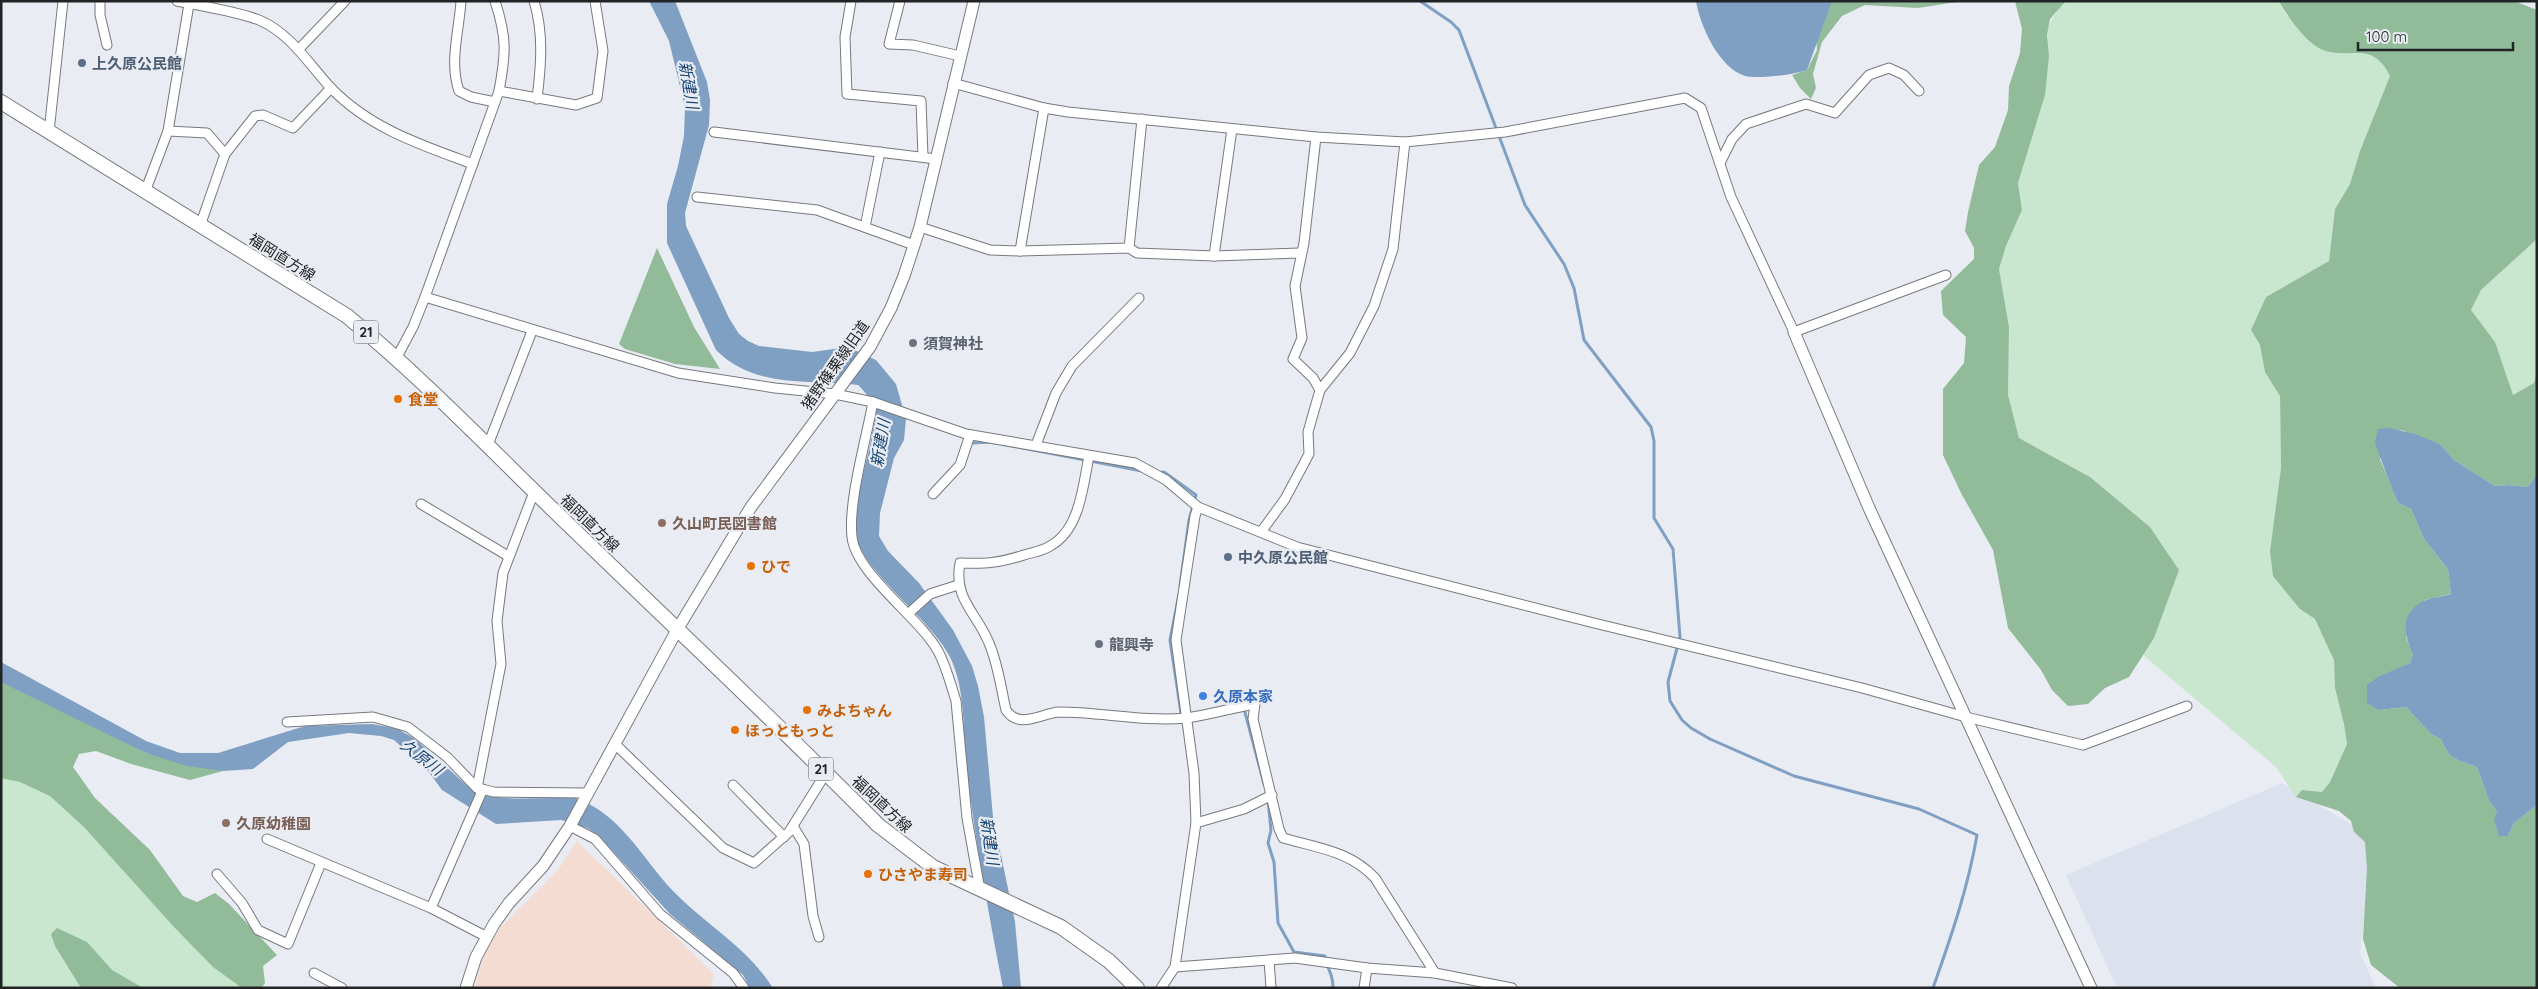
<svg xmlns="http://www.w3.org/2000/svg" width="2538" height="989" font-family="Quicksand,'Noto Sans JP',sans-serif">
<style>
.built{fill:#dbe1ed}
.education{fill:#f5dcd3}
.green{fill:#c8e7ce}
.forest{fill:#92bb9a}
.water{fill:#7f9fc3}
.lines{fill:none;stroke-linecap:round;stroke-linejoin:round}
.stream{stroke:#7f9fc3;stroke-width:3}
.minor-casing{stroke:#77797e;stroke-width:11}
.tertiary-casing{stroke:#77797e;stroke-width:13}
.primary-casing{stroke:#77797e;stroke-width:16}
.minor{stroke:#fff;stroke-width:9}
.tertiary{stroke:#fff;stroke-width:11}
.primary{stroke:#fff;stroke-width:14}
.service-dot{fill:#5c6f8a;stroke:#e9ecf2;stroke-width:2}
.worship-dot{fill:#6b7280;stroke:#e9ecf2;stroke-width:2}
.food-dot{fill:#e8710a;stroke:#e9ecf2;stroke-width:2}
.education-dot{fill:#8d6e63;stroke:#e9ecf2;stroke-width:2}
.shop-dot{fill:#3f7fe0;stroke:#e9ecf2;stroke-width:2}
.labels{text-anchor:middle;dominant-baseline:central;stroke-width:4.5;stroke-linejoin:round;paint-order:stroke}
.shield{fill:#e9ecf2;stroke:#5e5f62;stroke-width:1}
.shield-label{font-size:14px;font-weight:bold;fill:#222325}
.service-label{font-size:15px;font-weight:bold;fill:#4e5e75;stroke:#e9ecf2;text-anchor:start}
.street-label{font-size:15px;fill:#222325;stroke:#e9ecf2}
.worship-label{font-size:15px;font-weight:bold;fill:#5b616d;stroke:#e9ecf2;text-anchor:start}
.food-label{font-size:15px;font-weight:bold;fill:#c56008;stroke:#e9ecf2;text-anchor:start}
.education-label{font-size:15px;font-weight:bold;fill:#785e54;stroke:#e9ecf2;text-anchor:start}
.shop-label{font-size:15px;font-weight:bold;fill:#366cbe;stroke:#e9ecf2;text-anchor:start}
.water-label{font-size:16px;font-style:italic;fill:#154473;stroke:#e9ecf2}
</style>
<rect width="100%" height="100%" fill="#e9ecf2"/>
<path class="built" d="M2282,783L2374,838L2360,953L2376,988H2117L2066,875Z"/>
<path class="education" d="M577,841L714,974L710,988H474L485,951L501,927L558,870Z"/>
<g class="green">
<path d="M2066,1H2279L2286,15L2335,53C2362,52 2377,50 2390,76L2360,151L2350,184L2335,209L2329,261L2266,297L2251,330L2260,345L2266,372L2280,396L2281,468L2270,551L2300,609L2315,619L2334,660L2335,688L2344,724L2347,744L2330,782L2322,792L2303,790L2296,797L2276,767L2143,655L2154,638L2179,570L2150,527L2090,477L2019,438L2008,395L2009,327L1999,269L2006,246L2022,210L2018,183L2049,56C2046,27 2047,23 2066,1Z"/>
<path d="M2537,239V372L2534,383L2513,395L2503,370L2471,310L2481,290Z"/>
<path d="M1,758L66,789L260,988H1Z"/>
</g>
<g class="forest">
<path d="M1831,1H1963L1918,8L1865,5L1842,16L1822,42L1813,74L1816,88L1811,99L1800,88L1792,75L1807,70L1817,50L1816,37Z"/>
<path d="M2015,1H2066L2050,19L2047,35L2049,56L2045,95L2018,183L2022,210L2006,246L1999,269L2009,327L2008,395L2019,438L2090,477L2150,527L2179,570L2154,638L2129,677L2105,688L2088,704L2068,706L2052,690L2041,670L2008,628L1993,550L1961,493L1943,455V389L1964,363L1966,337L1943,315L1941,291L1974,259V248L1965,231L1968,212L1979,165L1995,147L2008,110L2009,86L2020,53L2022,29Z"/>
<path d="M2279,1H2514L2537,10V239L2481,290L2471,310L2495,342L2513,395L2534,383L2537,372V474L2528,487L2509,485L2495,486L2454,460L2440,444L2401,430L2380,459L2398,503L2411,509L2424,539L2448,569L2451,594L2425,600L2406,637L2413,655L2410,663L2396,670L2379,710L2406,707L2431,734L2441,739C2450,761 2456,759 2477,767L2489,801L2497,812L2508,836L2514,823L2537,805V988H2400L2371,965L2363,939L2367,869L2365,842L2354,832L2351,821L2339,811L2296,797L2302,790L2322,792L2330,782L2347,744L2344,724L2335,688L2334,660L2326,643L2315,619L2300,609L2273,576L2270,551L2281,468L2280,396L2265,372L2260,345L2251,330L2266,297L2329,261L2335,209L2350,184L2360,151L2390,76C2372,40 2352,60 2323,50C2308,45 2286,15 2279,1Z"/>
<path d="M657,248L694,327L720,369L675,364L625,349L619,344Z"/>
<path d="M1,678L146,753L223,771L190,780L131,764L96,751L79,754L73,767L95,798L150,850L183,896L197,902L215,893L229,904L277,955L263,966L265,983L261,988H242L213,967L174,927L84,827L50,796L20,782L1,778Z"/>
<path d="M57,928L87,942L112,970L143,988H81L55,946L51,934Z"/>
</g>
<g class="water">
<path d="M649,1H675L707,82L710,100L709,125L685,213L686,226L729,318L739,334L748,341L759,346L812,352L848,347L876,360L896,384L906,419L904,440L894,458L880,513L879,536L888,551L919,583L953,630L972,666L978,686L984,717L993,817L1015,922L1021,988H1003C989,916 976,844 967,772C962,734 967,692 950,657C932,620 862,571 856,536C851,506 867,465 872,435C873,429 876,419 875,413C874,404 865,391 858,385C807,379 755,389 716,350L667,243V204L678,166L684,136L685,107L669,41Z"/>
<path d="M1696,1H1832L1807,70C1793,75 1759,79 1745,76C1719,68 1700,26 1696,1Z"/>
<path d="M2389,428L2415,434L2440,444L2454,460L2495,486L2509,485L2528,487L2537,474V805L2514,823L2508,836H2499L2494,819L2497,812L2489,801L2477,767C2456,759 2450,761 2441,739L2431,734L2406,707L2379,710L2367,703V685L2378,677L2410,663L2413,655C2404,634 2399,613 2424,601C2431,597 2443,597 2451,594L2448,569L2424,539L2411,509L2398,503L2390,484L2375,443L2378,429Z"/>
<path d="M1,662L146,741L180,753H218L305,726L372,724L398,729L415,739L471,789C497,802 525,798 553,798C560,797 569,796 575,798C620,813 642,858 673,891C706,925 747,947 773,988H750L743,975L670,914L597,834L587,828L561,820L496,824L442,790L428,771L394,740L381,736L349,733L288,742L253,769L223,771L187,766L146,753L1,682Z"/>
</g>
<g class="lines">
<g class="stream">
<path d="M1420,1L1451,22L1459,30L1525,205L1564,264L1574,288L1584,340L1651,427L1654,441V518L1673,549L1680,637L1668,682L1670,701L1682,720L1691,728L1710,739L1794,776L1919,809L1977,835C1968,888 1951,937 1933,988"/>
<path d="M973,443L991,442L1142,471"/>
<path d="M1157,473L1164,472L1196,495L1189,520L1180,586"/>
<path d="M1179,594L1170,640L1181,713"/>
<path d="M1242,701L1264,784"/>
<path d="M1268,800L1271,830L1268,843L1274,862L1278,923L1294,952L1325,956C1327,971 1333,971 1333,988"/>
</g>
<g class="minor-casing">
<g id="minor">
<path d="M100,1V15L107,45"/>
<path d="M177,1C201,6 236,11 259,20C290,33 308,63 330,87C369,128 421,145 473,164"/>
<path d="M461,1C459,32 449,62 459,91L471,97L495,102"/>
<path d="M534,1C544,34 541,66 537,99"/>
<path d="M851,1L845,37L847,94L921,101L923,157"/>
<path d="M900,1L889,44L913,45L960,56"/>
<path d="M299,49L345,1"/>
<path d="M953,83L1044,108L1068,112L1316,137L1405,142L1505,132L1685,98L1701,108L1731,197L1794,332L1946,275"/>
<path d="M499,91L576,105L597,98L603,51L595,1"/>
<path d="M168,131L207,133L225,154"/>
<path d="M49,132L63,1"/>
<path d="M714,132L936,159"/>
<path d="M1316,137L1304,243L1295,286L1302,338L1293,359L1313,378L1320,390"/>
<path d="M1720,163L1732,139L1746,124L1806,104L1835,113L1869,75L1889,68L1904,75L1919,91"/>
<path d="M145,192L168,131L189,4"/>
<path d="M697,197L817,210L914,245"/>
<path d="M200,226L225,154L255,116L263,115L293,128L331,88"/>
<path d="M865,227L880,152"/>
<path d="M920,227L990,250L1020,251L1129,248L1137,253L1214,256L1300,253"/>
<path d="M1129,248L1142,119"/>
<path d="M1020,251L1044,108"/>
<path d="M1214,256L1232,129"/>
<path d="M425,297L678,373L775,388L835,394L873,402L966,434L1135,463L1166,480L1198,507L1297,547L1594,623L1862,688L1966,717L2083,745L2187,706"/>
<path d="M397,357L413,327L425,297L499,91C506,53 507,38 495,1"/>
<path d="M873,402C866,440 848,502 852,537C856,574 919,617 938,651C946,666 951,685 956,701L967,818L980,890"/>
<path d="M488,445L532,331"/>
<path d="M1036,445L1056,393L1072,366L1139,298"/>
<path d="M1089,456C1083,486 1080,530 1050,546C1043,551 1033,552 1024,555C999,563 986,564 960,563C953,599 977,613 989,643C998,664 1001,688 1006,710C1019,730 1042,713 1059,712C1101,712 1144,722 1187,718C1209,715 1232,708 1255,704L1253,719L1279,829L1283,838C1318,848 1350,851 1375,878L1435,973"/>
<path d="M933,494L960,465L970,435"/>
<path d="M421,504L508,556"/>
<path d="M1261,532L1285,499L1309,454L1308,432L1320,390L1350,353L1374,306L1393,249L1405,142"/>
<path d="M909,613L930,594L958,585"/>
<path d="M287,722L373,717L408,727L447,757L477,788L494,792L588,793"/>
<path d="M615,744L723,848L754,863L789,832L826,773"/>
<path d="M733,785L784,837"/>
<path d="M477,788L501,664L497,621L503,573L534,492"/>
<path d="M1196,823L1244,809L1272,795"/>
<path d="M570,826L595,839L660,914L733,973L744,988"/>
<path d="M793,826L804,844L813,916L819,937"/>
<path d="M267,839L431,908L487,937"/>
<path d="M217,874L242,903L258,930L288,944L321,863"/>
<path d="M431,908L483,789"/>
<path d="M1269,960L1271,988"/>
<path d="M1175,967L1295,958L1367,968L1435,973L1512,988"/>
<path d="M314,973L342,988"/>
<path d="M1161,988L1175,967L1196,823L1194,773L1176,640L1195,516L1198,507"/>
<path d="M1364,988L1367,968"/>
</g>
</g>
<g class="tertiary-casing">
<g id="tertiary">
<path d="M1794,332L1869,508L2091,988"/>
<path d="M466,988L476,957L494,924L509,903L543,866L570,826L677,630L751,507L870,347L891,308L904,276L920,227L974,1"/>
</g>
</g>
<g class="primary-casing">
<path id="primary" d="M1,102L347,316C427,382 497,456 572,528C674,627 778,724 878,825L933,867L1061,927L1109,961L1137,988"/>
</g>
<use href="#minor" class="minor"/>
<use href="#tertiary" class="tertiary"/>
<use href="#primary" class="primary"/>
</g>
<g class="service-dot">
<circle cx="82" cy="63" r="5"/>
<circle cx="1228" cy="557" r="5"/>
</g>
<g class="worship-dot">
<circle cx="913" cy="343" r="5"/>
<circle cx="1099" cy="644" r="5"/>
</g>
<g class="food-dot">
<circle cx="398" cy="399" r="5"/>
<circle cx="751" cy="566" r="5"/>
<circle cx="807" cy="710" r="5"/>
<circle cx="735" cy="730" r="5"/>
<circle cx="868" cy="874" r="5"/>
</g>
<g class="education-dot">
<circle cx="662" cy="523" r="5"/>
<circle cx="226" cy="823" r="5"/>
</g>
<circle class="shop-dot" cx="1203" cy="696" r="5"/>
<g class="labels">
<g class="shield">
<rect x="353.5" y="320.5" width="25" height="23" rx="4"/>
<rect x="808.5" y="757.5" width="25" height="23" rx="4"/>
</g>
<g class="shield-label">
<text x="366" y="332">21</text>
<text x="821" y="769">21</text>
</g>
<g class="service-label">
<text x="92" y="63">上久原公民館</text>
<text x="1238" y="557">中久原公民館</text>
</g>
<g class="street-label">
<text transform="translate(282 257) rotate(32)">福岡直方線</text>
<text transform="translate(835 365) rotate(-55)">猪野篠栗線旧道</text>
<text transform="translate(590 523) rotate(44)">福岡直方線</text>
<text transform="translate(882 804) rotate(43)">福岡直方線</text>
</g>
<g class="worship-label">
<text x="923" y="343">須賀神社</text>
<text x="1109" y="644">龍興寺</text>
</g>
<g class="food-label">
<text x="408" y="399">食堂</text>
<text x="761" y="566">ひで</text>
<text x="817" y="710">みよちゃん</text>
<text x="745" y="730">ほっともっと</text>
<text x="878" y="874">ひさやま寿司</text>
</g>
<g class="education-label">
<text x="672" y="523">久山町民図書館</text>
<text x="236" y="823">久原幼稚園</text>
</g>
<g class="shop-label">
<text x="1213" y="696">久原本家</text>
</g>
<g class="water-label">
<text transform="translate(689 85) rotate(80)">新建川</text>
<text transform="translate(880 443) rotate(-81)">新建川</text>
<text transform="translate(422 757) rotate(37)">久原川</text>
<text transform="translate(990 841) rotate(82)">新建川</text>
</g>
</g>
<rect width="2538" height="989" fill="none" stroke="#222325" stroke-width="5"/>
<path d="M2358 42v8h155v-8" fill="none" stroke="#222325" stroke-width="2.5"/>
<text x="2366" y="42" font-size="15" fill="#222325" stroke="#e9ecf2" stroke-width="4" paint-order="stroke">100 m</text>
</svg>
